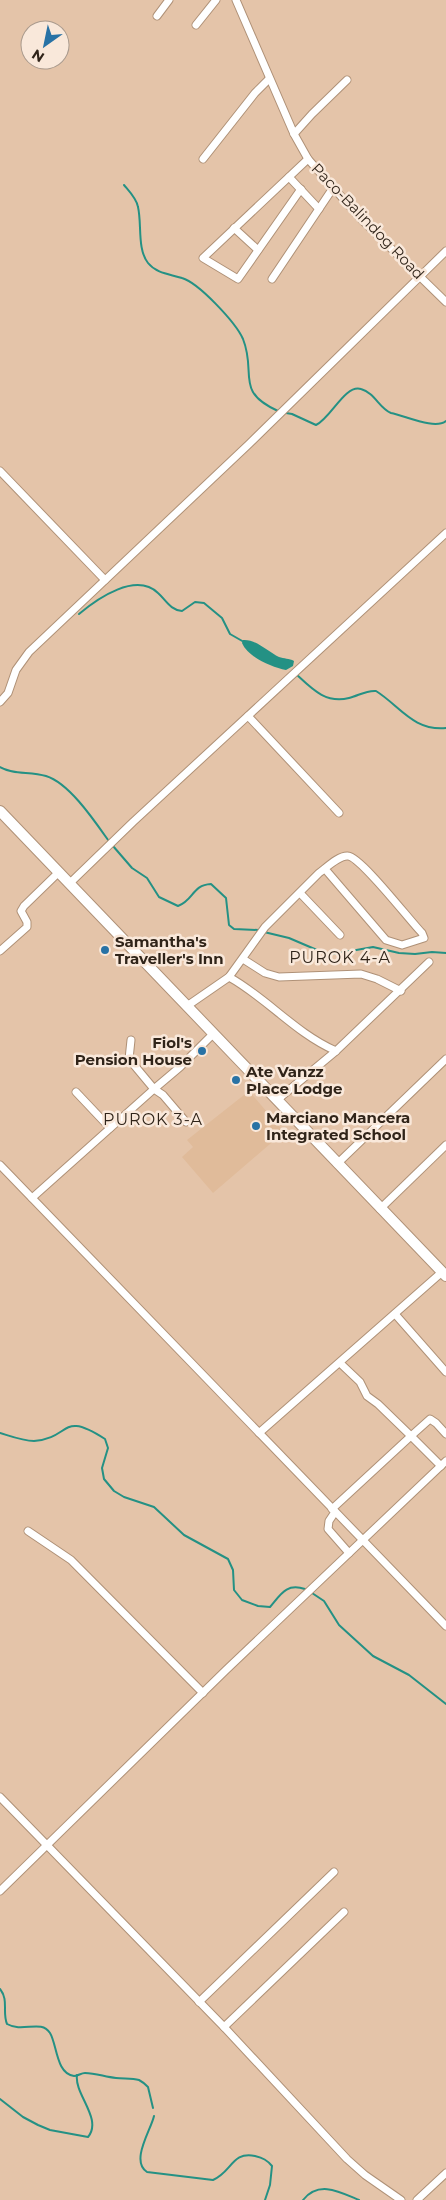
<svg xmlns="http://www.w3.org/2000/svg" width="446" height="2200" font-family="Montserrat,sans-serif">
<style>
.built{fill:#e0bb9a}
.water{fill:#249184}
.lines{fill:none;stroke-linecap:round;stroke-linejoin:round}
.stream{stroke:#249184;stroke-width:2}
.minor-casing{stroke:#af9177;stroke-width:9}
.highway-casing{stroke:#af9177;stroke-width:12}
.minor{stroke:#fff;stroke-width:7}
.highway{stroke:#fff;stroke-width:10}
.poi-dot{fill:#2872a5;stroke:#f9e8da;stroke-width:2}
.labels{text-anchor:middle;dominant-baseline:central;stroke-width:5;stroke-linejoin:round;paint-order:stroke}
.street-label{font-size:15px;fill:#302419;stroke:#f9e8da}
.poi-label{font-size:15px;font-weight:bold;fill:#302419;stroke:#f9e8da;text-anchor:start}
.neighbourhood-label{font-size:16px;letter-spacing:1px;fill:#302419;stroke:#f9e8da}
</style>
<rect width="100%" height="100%" fill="#e4c4a9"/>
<path class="built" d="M249,1091L284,1132L213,1193L182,1157L193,1147L187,1140Z"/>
<path class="water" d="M243,640C256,639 268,652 279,657C284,659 289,658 294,661L293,666L286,670C271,667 248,657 242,643Z"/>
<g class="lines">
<g class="stream">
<path d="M124,185C129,191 137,199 138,207C142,224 137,249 148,263C157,274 170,274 182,278C199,283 236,323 243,339C257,374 234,391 278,411"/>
<path d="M286,413L292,414L316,425C331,418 345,384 361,389C375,393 379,408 391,413C406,416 435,430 446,421"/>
<path d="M79,614C98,598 136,572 158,593C166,600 170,610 182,611L195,602L204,603L222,618L230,634L244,642"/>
<path d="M297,675C312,689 326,704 349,698C358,696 366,690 376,691C400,706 413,731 446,728"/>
<path d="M0,767C14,775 30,771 46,776C69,783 94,820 108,840"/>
<path d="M113,846L132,868L147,878L159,897L178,906C194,900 192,885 211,884L226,898L229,925L234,929L259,930"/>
<path d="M264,932L289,938L324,953L334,954L373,947L399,953L415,954L432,952L446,953"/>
<path d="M0,1433C10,1436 23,1441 34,1441C72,1438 60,1410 105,1439L108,1448L102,1468L104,1479L114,1491L124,1497L154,1507L184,1535L228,1559L233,1570L234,1590L242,1600L258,1606L270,1607C281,1594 286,1583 305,1589"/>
<path d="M312,1593L324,1601L339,1625L373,1656L409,1675L446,1704"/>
<path d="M0,1989C9,2000 2,2012 7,2024C23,2033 41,2019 50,2033C57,2044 56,2074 74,2076C78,2076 81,2073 85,2073C96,2073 105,2077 116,2078C123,2079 132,2078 139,2080C143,2082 145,2084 148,2087L153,2108"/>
<path d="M0,2099L23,2117L38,2125L50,2130L88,2137C103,2119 74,2094 77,2075"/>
<path d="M154,2116C151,2130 130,2161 147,2172L213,2180C232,2172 232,2151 255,2156C263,2158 267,2160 272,2166L270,2185L265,2200"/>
<path d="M303,2200C319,2180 340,2192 359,2200"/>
</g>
<g class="minor-casing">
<g id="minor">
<path d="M236,0L294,134L308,159L362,220L446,302"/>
<path d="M157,16L169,0"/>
<path d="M196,25L216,0"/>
<path d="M294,134L312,114L347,80"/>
<path d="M203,159L255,93L269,79"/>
<path d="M289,177L319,209"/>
<path d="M301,189L238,279L203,258L308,159"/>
<path d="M234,228L258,250"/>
<path d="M272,279L333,188"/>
<path d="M0,471L105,580"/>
<path d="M0,702L8,693L16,670L29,652L249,444L446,251"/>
<path d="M248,716L339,813"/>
<path d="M70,883L133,822L446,533"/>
<path d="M300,893L340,935"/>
<path d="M0,951L27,927V922L21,911L24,906L59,872"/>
<path d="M243,959L265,973L279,977L361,974L377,979L401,991"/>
<path d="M229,977C267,998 295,1033 336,1051"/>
<path d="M187,1006L229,977L265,927L319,873C326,868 339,855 348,856C361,857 410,921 422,933L424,938L402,945L386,940L325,869"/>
<path d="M131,1040L129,1059L154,1089L180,1067L214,1033"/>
<path d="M76,1092L110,1128"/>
<path d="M277,1100L336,1051L429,962"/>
<path d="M337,1164L446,1059"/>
<path d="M0,1165L446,1626"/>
<path d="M32,1198L154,1089L163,1095L186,1122"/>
<path d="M380,1209L446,1145"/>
<path d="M395,1314L446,1372"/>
<path d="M259,1433L442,1272"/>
<path d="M441,1466L411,1436L430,1419L436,1423L446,1434"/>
<path d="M332,1509L411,1436L378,1404L367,1396L360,1382L340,1363"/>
<path d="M335,1512L329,1521L328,1529L349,1553"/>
<path d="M28,1531L71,1560L203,1693"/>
<path d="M0,1797L224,2027L347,2159L365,2175L401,2200"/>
<path d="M0,1891L226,1670L446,1461"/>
<path d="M199,2002L334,1872"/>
<path d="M224,2027L344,1912"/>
<path d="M417,2200L446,2173"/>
</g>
</g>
<g class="highway-casing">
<path id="highway" d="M0,811L446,1276"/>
</g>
<use href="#minor" class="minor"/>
<use href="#highway" class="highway"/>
</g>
<g class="poi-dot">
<circle cx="105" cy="950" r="5"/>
<circle cx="202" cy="1051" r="5"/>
<circle cx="236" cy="1080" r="5"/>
<circle cx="256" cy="1126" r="5"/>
</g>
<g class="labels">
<g class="street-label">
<text transform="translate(368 221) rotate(46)">Paco-Balindog Road</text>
</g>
<g class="poi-label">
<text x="115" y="941">Samantha's<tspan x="115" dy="17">Traveller's Inn</tspan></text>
<text x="192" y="1042" text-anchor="end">Fiol's<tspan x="192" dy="17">Pension House</tspan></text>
<text x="246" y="1071">Ate Vanzz<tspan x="246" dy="17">Place Lodge</tspan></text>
<text x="266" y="1117">Marciano Mancera<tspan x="266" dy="17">Integrated School</tspan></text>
</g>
<g class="neighbourhood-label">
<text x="340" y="957">PUROK 4-A</text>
<text x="153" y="1119">PUROK 3-A</text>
</g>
</g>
<g transform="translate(45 45) rotate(213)"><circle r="24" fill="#f9e8da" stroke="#a99a8d"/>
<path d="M0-4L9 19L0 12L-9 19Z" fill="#2872a5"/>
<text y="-8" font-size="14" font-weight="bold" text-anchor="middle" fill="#302419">N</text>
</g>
</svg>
